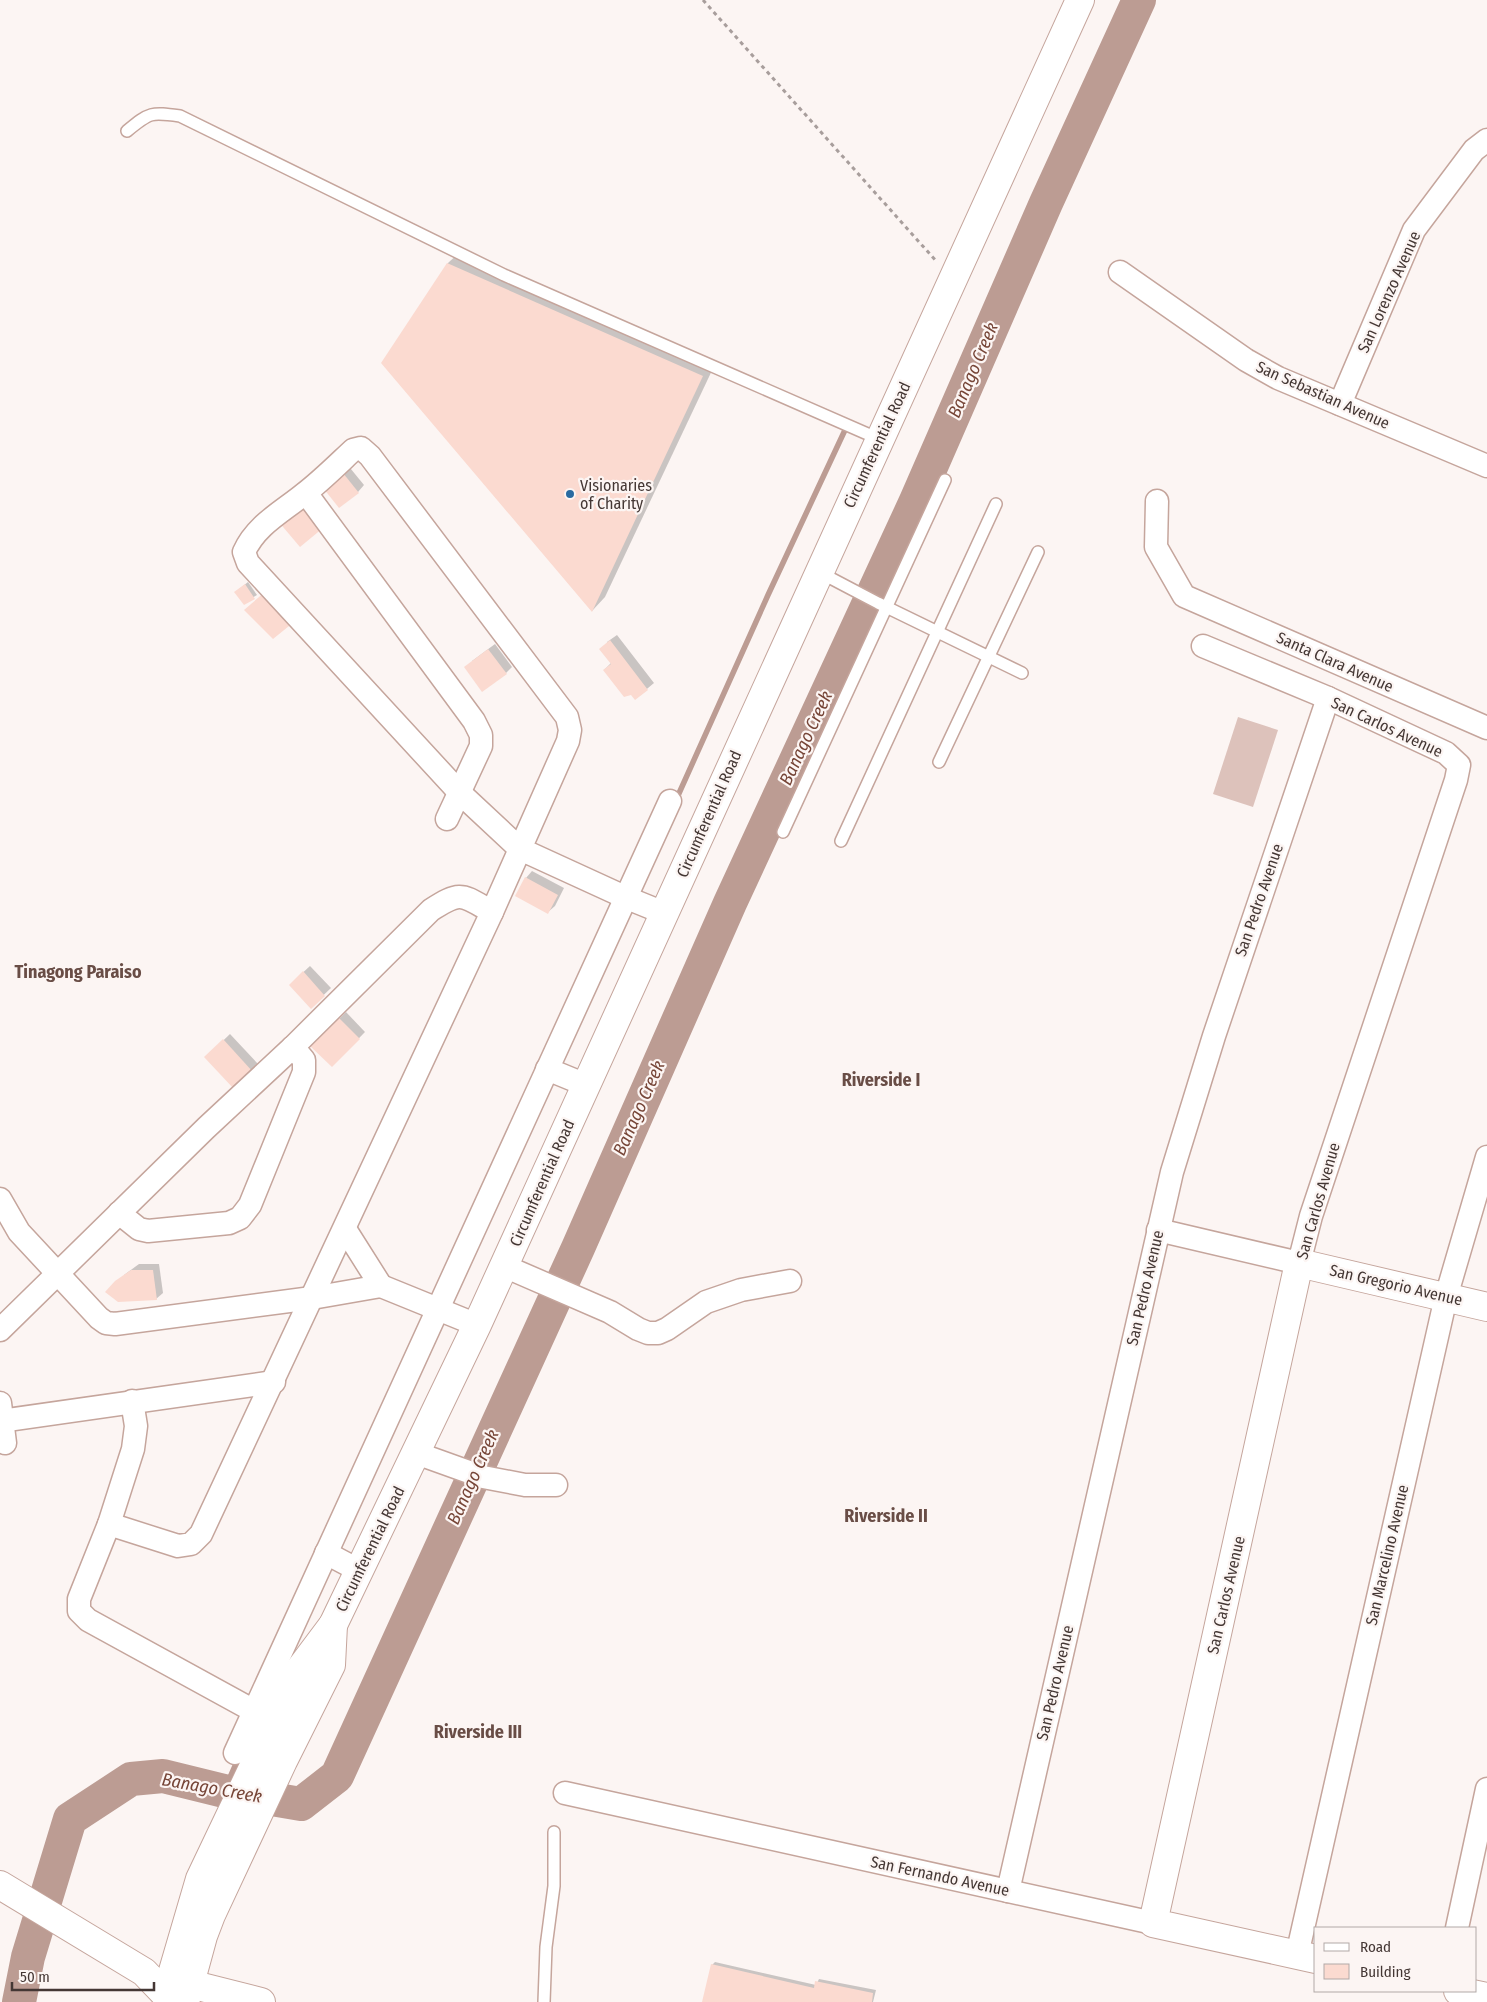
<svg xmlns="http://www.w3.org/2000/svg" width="1487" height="2002" font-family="'Fira Sans Condensed',sans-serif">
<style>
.pitch{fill:#ddc2bb}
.shadow{fill:#0003}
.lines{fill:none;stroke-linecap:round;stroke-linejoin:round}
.stream{stroke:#bc9c93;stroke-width:5.5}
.river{stroke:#bc9c93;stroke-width:34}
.building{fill:#fbdad0}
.service-casing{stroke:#c5a59c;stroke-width:14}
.minor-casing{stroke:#c5a59c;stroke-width:25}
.tertiary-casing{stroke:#c5a59c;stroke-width:30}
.secondary-casing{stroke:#c5a59c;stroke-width:30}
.path{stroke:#a89e9c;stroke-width:3;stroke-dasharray:4 4;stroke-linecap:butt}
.service{stroke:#fff;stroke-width:11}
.minor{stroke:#fff;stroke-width:22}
.tertiary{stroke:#fff;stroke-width:28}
.secondary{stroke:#fff;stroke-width:28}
.poi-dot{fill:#296ba1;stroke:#fcf5f3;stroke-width:2}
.labels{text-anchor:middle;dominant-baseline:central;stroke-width:4.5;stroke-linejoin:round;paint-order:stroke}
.street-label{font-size:16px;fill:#443734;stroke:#fcf5f3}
.poi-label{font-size:16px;fill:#443734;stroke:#fcf5f3;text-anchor:start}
.water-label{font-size:18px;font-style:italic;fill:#764537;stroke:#fcf5f3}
.neighbourhood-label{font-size:18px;font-weight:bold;fill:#694d46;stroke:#fcf5f3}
</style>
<rect width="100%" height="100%" fill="#fcf5f3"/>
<path class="pitch" d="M1238,717L1278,730L1253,807L1213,794Z"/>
<g class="shadow">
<path d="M462,250L716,362L605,597L592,611L382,363L448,263Z"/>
<path d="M346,463L364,485L358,492L321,484Z"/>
<path d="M248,582L257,595L244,603L238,590Z"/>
<path d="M617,635L654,683L636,698L604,670L611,663L607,642Z"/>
<path d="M495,644L512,667L506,673L472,661Z"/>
<path d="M532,871L564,888L555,906L548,912L526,878Z"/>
<path d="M310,966L331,988L311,1007L297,978Z"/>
<path d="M346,1012L365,1032L332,1066L312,1046Z"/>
<path d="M230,1034L258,1064L252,1071L206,1057Z"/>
<path d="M139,1264H159L163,1293L156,1299L124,1275Z"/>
<path d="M715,1962L816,1985L819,1979L876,1990L873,2002H703L712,1965Z"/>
</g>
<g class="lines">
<g class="stream">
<path d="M676,800L768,595L845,430"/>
<path d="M224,1791L238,1759"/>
</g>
<path class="river" d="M19,2002L28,1957L70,1819L131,1779L163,1776L224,1791L301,1804L337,1776L578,1248L730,903L916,501L1046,203L1139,0"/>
</g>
<g class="building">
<path d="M447,263L703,376L592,612L381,363Z"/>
<path d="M339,468L359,493L339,508L320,484Z"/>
<path d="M301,502L323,528L300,547L278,521Z"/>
<path d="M245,584L255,599L244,605L234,592Z"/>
<path d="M266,591L294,622L273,639L244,610Z"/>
<path d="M610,640L648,690L635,700L631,695L624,697L603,670L611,664L599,649Z"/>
<path d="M488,649L507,674L482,692L464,667Z"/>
<path d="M525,877L558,895L548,914L515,896Z"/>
<path d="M303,971L325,996L311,1009L289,985Z"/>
<path d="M339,1018L360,1039L332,1067L310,1046Z"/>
<path d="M223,1039L253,1072L234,1089L204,1057Z"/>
<path d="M131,1270H153L157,1300L118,1302L105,1292L115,1281Z"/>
<path d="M711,1964L814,1988L815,1981L873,1993L872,2002H702Z"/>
</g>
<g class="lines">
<g class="service-casing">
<g id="service">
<path d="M127,131C150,112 151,112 180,116L504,275L879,439"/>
<path d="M819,572L878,603L1022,673"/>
<path d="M939,762L1038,552"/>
<path d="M783,832L945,480"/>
<path d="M841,841L996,504"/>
<path d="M544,2002L546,1947L554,1886V1832"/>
</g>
</g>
<g class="minor-casing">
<g id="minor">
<path d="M1120,272L1246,360L1278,378L1487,466"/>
<path d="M1340,404L1414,230L1474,150L1487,140"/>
<path d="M306,493L474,721L481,735V746L447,819"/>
<path d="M1157,501L1156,547L1184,596L1487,728"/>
<path d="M547,1069L586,1085"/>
<path d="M0,1199L19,1232L99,1318L106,1323L115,1324L312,1298L381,1286L477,1325"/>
<path d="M119,1213L139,1229L148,1231L229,1223L240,1218L250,1205L304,1072V1060L293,1047"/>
<path d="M345,1229L381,1286"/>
<path d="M1158,1230L1299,1263L1311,1216L1456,780L1459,765L1446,753L1328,698L1203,646"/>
<path d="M504,1266L610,1312L638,1329L648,1333H658L667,1329L706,1302L741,1290L790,1281"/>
<path d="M0,1330L206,1128L293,1047L431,910C462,890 462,895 492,912"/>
<path d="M132,1401L136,1426L133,1449L109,1524L79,1599V1611L88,1620L254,1711"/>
<path d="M0,1403L5,1443"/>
<path d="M0,1421L274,1382"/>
<path d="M416,1453L483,1477L525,1485H556"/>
<path d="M109,1524L178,1546L191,1544L201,1534L492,912L568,741L570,730L567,717L370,456L361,448L353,450C337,465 321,481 304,494C282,512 256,525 244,552L248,563L460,793L520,849L627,898L664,913"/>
<path d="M326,1553L360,1571"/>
<path d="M235,1753L670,801"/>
<path d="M565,1793L1153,1923"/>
<path d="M1008,1891L1172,1172L1214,1036L1328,698"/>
<path d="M1457,1928L1487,1789"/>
<path d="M1297,1955L1446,1297L1487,1157"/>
</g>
</g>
<g class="tertiary-casing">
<g id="tertiary">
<path d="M0,1885L144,1972L166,1995"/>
<path d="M1316,1959L1153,1923L1299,1263L1487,1307"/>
<path d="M1458,1991L1487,1997"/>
</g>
</g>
<g class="secondary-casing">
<g id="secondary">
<path d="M174,1977L190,1984L261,2002"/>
<path d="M181,2002L166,1995L200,1879L300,1669L333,1625L477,1325L1080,0"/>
<path d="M185,2002L203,1936L211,1915L283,1761L331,1665L333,1625"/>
</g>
</g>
<path class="path" d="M703,0L937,262"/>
<use href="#service" class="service"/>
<use href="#minor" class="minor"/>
<use href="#tertiary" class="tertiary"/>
<use href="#secondary" class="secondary"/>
</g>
<circle class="poi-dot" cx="570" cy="494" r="5"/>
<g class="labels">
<g class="street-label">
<text transform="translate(1389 292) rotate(-66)">San Lorenzo Avenue</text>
<text transform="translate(1323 395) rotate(24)">San Sebastian Avenue</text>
<text transform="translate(877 445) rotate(-65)">Circumferential Road</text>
<text transform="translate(1335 662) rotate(24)">Santa Clara Avenue</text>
<text transform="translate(1387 727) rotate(25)">San Carlos Avenue</text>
<text transform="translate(709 814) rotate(-66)">Circumferential Road</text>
<text transform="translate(1259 900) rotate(-71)">San Pedro Avenue</text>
<text transform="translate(542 1183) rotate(-66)">Circumferential Road</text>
<text transform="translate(1318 1201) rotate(-74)">San Carlos Avenue</text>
<text transform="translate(1396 1285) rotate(13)">San Gregorio Avenue</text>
<text transform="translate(1145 1288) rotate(-77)">San Pedro Avenue</text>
<text transform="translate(370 1549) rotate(-64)">Circumferential Road</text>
<text transform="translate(1387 1555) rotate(-77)">San Marcelino Avenue</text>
<text transform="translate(1226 1595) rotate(-77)">San Carlos Avenue</text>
<text transform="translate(1055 1683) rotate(-77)">San Pedro Avenue</text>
<text transform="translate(940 1876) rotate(12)">San Fernando Avenue</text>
</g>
<g class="poi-label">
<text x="580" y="485">Visionaries<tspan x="580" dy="18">of Charity</tspan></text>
</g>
<g class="water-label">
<text transform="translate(973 370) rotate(-67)">Banago Creek</text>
<text transform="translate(806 738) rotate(-65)">Banago Creek</text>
<text transform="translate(639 1108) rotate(-66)">Banago Creek</text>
<text transform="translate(473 1477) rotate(-66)">Banago Creek</text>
<text transform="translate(212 1788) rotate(10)">Banago Creek</text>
</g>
<g class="neighbourhood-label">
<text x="78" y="972">Tinagong Paraiso</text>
<text x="881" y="1080">Riverside I</text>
<text x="886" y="1516">Riverside II</text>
<text x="478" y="1732">Riverside III</text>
</g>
</g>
<rect x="1314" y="1927" width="162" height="65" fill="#fcf5f3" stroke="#b2a9a7"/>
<rect x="1324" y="1943" width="25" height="8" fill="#ffffff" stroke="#b2a9a7"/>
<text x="1360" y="1952" font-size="15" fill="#443734">Road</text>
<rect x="1324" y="1964" width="25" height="15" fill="#fbdad0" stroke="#b2a9a7"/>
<text x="1360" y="1977" font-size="15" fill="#443734">Building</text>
<path d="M12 1982v8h142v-8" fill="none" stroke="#443734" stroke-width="2.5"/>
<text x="20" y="1982" font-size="15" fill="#443734" stroke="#fcf5f3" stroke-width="4" paint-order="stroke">50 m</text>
</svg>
